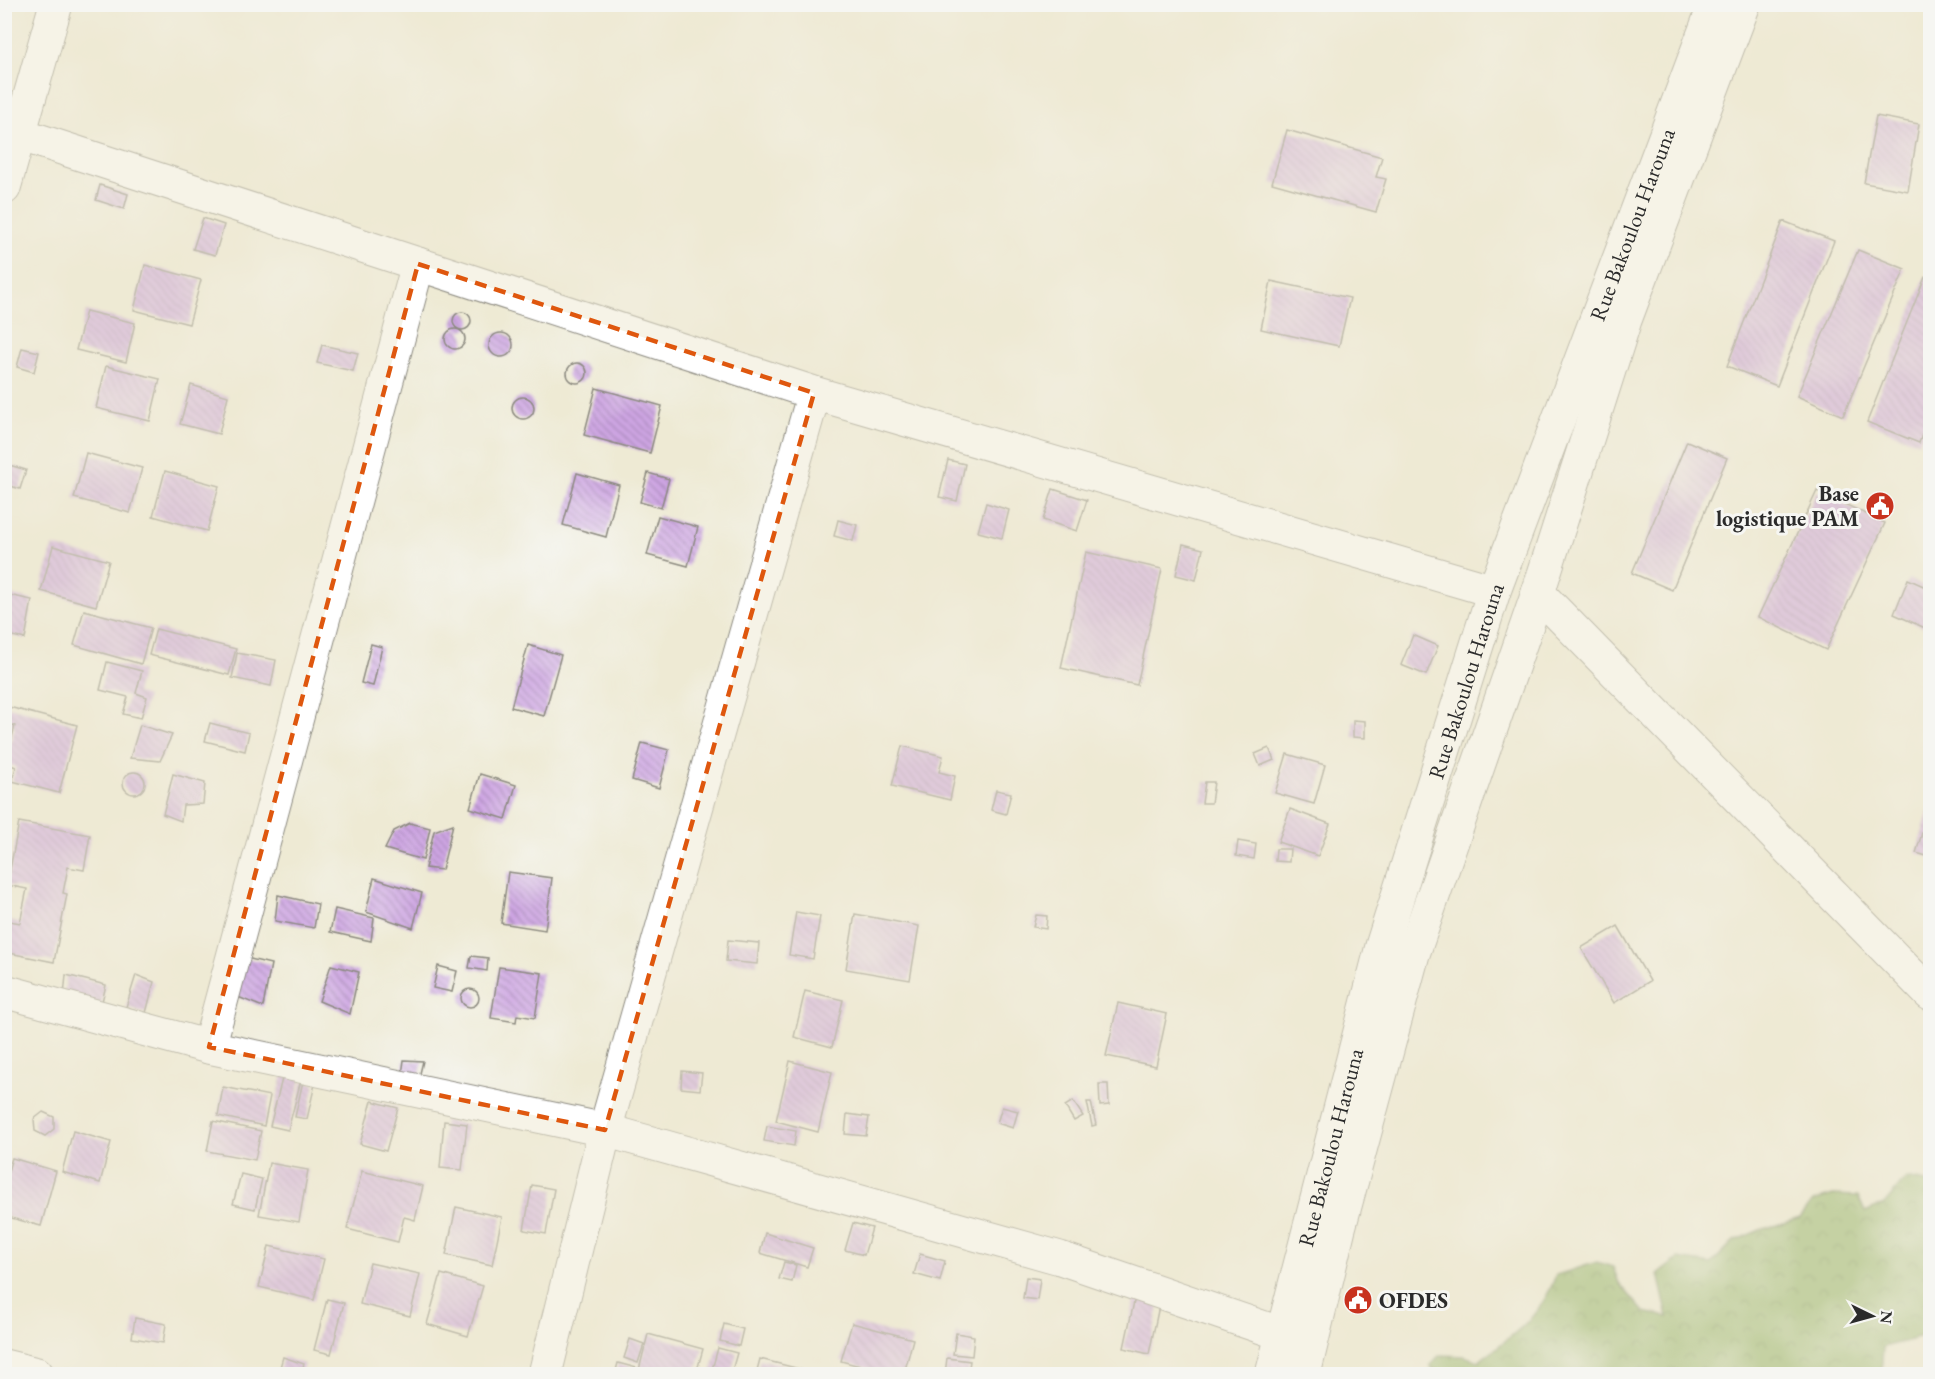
<svg xmlns="http://www.w3.org/2000/svg" width="1935" height="1379" font-family="'EB Garamond',serif">
<style>
.forest{fill:url(#forest-crowns);stroke:#5e6f49;stroke-width:1.5}
.building{fill:url(#building-back-hatch)}
.lines{fill:none;stroke-linecap:round;stroke-linejoin:round}
.street-casing{stroke:#8c8a80;stroke-width:35}
.secondary-casing{stroke:#8c8a80;stroke-width:35}
.highway-casing{stroke:#8c8a80;stroke-width:35}
.street{stroke:#fff;stroke-width:33}
.secondary{stroke:#fff;stroke-width:33}
.highway{stroke:#fff;stroke-width:33}
.marked{fill:none;stroke:#df570e;stroke-width:4.5;stroke-dasharray:12 8;stroke-linejoin:round}
.labels{text-anchor:middle;dominant-baseline:central;stroke-width:6;stroke-linejoin:round;paint-order:stroke}
.street-label{font-size:22px;fill:#2b2b2b;stroke:#f6f6f2}
.poi-label{font-size:22px;font-weight:bold;fill:#2b2b2b;stroke:#f6f6f2;text-anchor:end}
</style>
<defs>
<pattern id="forest-crowns" width="20" height="18" patternUnits="userSpaceOnUse" patternTransform="scale(1.5)"><rect width="20" height="18" fill="#92b367"/><path d="M2 6a3 3 0 1 1 6 0M12 15a3 3 0 1 1 6 0" fill="none" stroke="#779255"/></pattern>
<pattern id="building-back-hatch" width="6" height="6" patternUnits="userSpaceOnUse" patternTransform="scale(1.5)"><rect width="6" height="6" fill="#cea5e3"/><path d="M-1 5l2 2M0 0l6 6M5-1l2 2" fill="none" stroke="#a787b8"/></pattern>
</defs>
<rect width="100%" height="100%" fill="#f6f6f2"/>
<filter id="ink" filterUnits="userSpaceOnUse"><feTurbulence type="fractalNoise" baseFrequency=".0167" numOctaves="2"/><feDisplacementMap in="SourceGraphic" scale="12" xChannelSelector="R" yChannelSelector="G"/><feConvolveMatrix kernelMatrix="1 2 1 2 8 2 1 2 1" color-interpolation-filters="sRGB"/></filter>
<filter id="wash" filterUnits="userSpaceOnUse"><feTurbulence type="fractalNoise" baseFrequency=".008" numOctaves="4" result="noise"/><feDisplacementMap in="SourceGraphic" scale="24" xChannelSelector="R" yChannelSelector="G"/><feGaussianBlur stdDeviation="1.35" result="paint"/><feColorMatrix in="noise" values="0 0 0 0 0 0 0 0 0 0 0 0 0 0 0 0 0 1.4 0 .05"/><feComposite in="paint" operator="in"/></filter>
<g filter="url(#wash)">
<rect width="100%" height="100%" fill="#eeead4"/>
<path class="forest" d="M1906,1178L1926,1182L1930,1186V1335L1883,1347L1881,1374H1436L1430,1365L1440,1355L1464,1356L1479,1361C1514,1334 1541,1318 1556,1275L1597,1262L1613,1267L1619,1283L1644,1312L1668,1317L1658,1274L1678,1259L1711,1264L1734,1241L1760,1230L1800,1218L1813,1201L1833,1195L1858,1196L1865,1212L1884,1204Z"/>
<g id="blocks">
<g class="building">
<path d="M1876,116L1919,124L1908,191L1864,183Z"/>
<path d="M1287,130L1382,157L1376,177L1386,179L1376,212L1272,183Z"/>
<path d="M100,185L128,194L124,209L96,200Z"/>
<path d="M203,218L224,225L215,255L193,249Z"/>
<path d="M1783,221L1834,241L1777,386L1727,366Z"/>
<path d="M1858,250L1905,269L1843,416L1797,396Z"/>
<path d="M145,265L201,280L189,324L134,310Z"/>
<path d="M1925,277L1930,279V414L1919,443L1867,422Z"/>
<path d="M1271,281L1350,298L1339,346L1261,329Z"/>
<path d="M86,311L135,323L126,362L76,350Z"/>
<circle cx="462" cy="321" r="9"/>
<circle cx="455" cy="339" r="10"/>
<circle cx="501" cy="345" r="12"/>
<path d="M322,345L358,353L353,371L317,363Z"/>
<path d="M22,348L39,352L34,372L17,367Z"/>
<circle cx="577" cy="373" r="10"/>
<path d="M106,366L160,379L150,421L96,408Z"/>
<path d="M191,385L228,396L219,434L180,424Z"/>
<path d="M596,388L662,406L650,453L584,435Z"/>
<circle cx="523" cy="408" r="11"/>
<path d="M1687,441L1727,458L1672,590L1632,573Z"/>
<path d="M86,453L142,468L130,513L74,498Z"/>
<path d="M948,460L965,464L957,501L939,497Z"/>
<path d="M6,464L26,470L20,489L4,484Z"/>
<path d="M165,471L219,486L207,531L153,516Z"/>
<path d="M577,473L619,485L606,537L563,525Z"/>
<path d="M648,473L669,479L661,508L640,502Z"/>
<path d="M1053,489L1087,500L1077,531L1043,520Z"/>
<path d="M1817,491L1885,523L1826,650L1758,617Z"/>
<path d="M986,503L1009,510L1002,538L978,532Z"/>
<path d="M658,516L698,527L688,566L647,555Z"/>
<path d="M838,520L857,525L853,541L834,536Z"/>
<path d="M1183,544L1203,549L1196,580L1176,575Z"/>
<path d="M53,546L109,561L96,606L41,591Z"/>
<path d="M1086,552L1162,569L1137,685L1061,668Z"/>
<path d="M1908,579L1930,589V615L1925,628L1894,614Z"/>
<path d="M4,594L32,600L25,639L9,635L11,623L4,622Z"/>
<path d="M84,610L151,628L141,664L74,645Z"/>
<path d="M156,629L236,649L229,675L149,655Z"/>
<path d="M1413,635L1438,646L1426,675L1401,665Z"/>
<path d="M371,644L382,647L373,686L361,683Z"/>
<path d="M528,645L561,655L544,716L511,707Z"/>
<path d="M237,653L276,660L271,686L232,678Z"/>
<path d="M107,662L142,671L136,693L147,697L141,718L123,714L128,697L100,690Z"/>
<path d="M9,707L77,725L59,793L12,781L16,767L5,763L15,726L5,723Z"/>
<path d="M1353,720L1365,721V738L1353,737Z"/>
<path d="M210,723L249,733L245,751L205,741Z"/>
<path d="M140,725L172,735L160,761L130,758Z"/>
<path d="M642,743L669,750L659,788L632,780Z"/>
<path d="M902,746L943,756L939,772L955,776L950,800L892,786Z"/>
<path d="M1269,748L1274,760L1260,766L1255,754Z"/>
<path d="M1287,754L1325,765L1314,804L1275,793Z"/>
<circle cx="134" cy="783" r="11"/>
<path d="M173,774L205,783L203,804L183,805L181,821L163,814Z"/>
<path d="M480,774L516,785L506,819L470,808Z"/>
<path d="M1205,782H1214L1211,803H1202Z"/>
<path d="M996,790L1011,793L1006,814L991,810Z"/>
<path d="M1930,807V857L1916,853Z"/>
<path d="M1290,809L1330,824L1318,856L1278,842Z"/>
<path d="M19,822L90,835L84,870L68,867L63,893L67,894L54,962L4,952V920L20,923L27,889L7,885Z"/>
<path d="M410,823L430,828L423,860L385,849L394,831Z"/>
<path d="M453,824L442,870L425,868L434,831Z"/>
<path d="M1238,841L1256,844L1254,859L1236,856Z"/>
<path d="M1276,849H1290L1289,862L1275,861Z"/>
<path d="M508,872L552,878L545,930L501,923Z"/>
<path d="M374,878L422,893L413,928L366,912Z"/>
<path d="M278,895L318,904L314,928L275,921Z"/>
<path d="M335,909L374,918L371,941L330,932Z"/>
<path d="M796,912L820,916L813,959L789,955Z"/>
<path d="M855,914L919,926L910,980L846,969Z"/>
<path d="M1036,915L1047,916L1046,929L1033,927Z"/>
<path d="M1618,926L1650,981L1614,1003L1581,948Z"/>
<path d="M728,940L759,943L757,964L726,961Z"/>
<path d="M471,956L488,958L487,971L469,968Z"/>
<path d="M246,958L271,964L263,1007L233,995Z"/>
<path d="M331,965L359,972L350,1014L319,1001Z"/>
<path d="M438,966L457,971L452,992L433,988Z"/>
<path d="M499,967L542,973L535,1018L517,1015L516,1022L491,1018Z"/>
<path d="M66,975L106,985L101,1006L64,996Z"/>
<path d="M136,975L154,982L146,1013L126,1007Z"/>
<circle cx="470" cy="998" r="9"/>
<path d="M805,991L843,1000L832,1047L794,1037Z"/>
<path d="M1118,1003L1167,1014L1156,1066L1106,1056Z"/>
<path d="M404,1060L423,1061L419,1078L402,1075Z"/>
<path d="M790,1061L832,1072L818,1132L776,1121Z"/>
<path d="M284,1071L302,1076L288,1130L270,1126Z"/>
<path d="M682,1071L702,1073L700,1090L681,1088Z"/>
<path d="M303,1081L315,1084L307,1119L295,1117Z"/>
<path d="M1099,1084H1108L1109,1105L1100,1106Z"/>
<path d="M223,1087L270,1096L264,1126L218,1116Z"/>
<path d="M372,1101L398,1108L386,1151L360,1144Z"/>
<path d="M1073,1101L1083,1116L1074,1121L1065,1106Z"/>
<path d="M1087,1102H1091L1096,1125L1092,1126Z"/>
<path d="M1002,1107L1018,1111L1013,1128L997,1123Z"/>
<path d="M43,1112L54,1117V1129L45,1136L35,1131L34,1119Z"/>
<path d="M847,1114L869,1117L866,1136L845,1134Z"/>
<path d="M213,1121L261,1131L255,1160L207,1151Z"/>
<path d="M444,1121L467,1124L462,1170L440,1168Z"/>
<path d="M767,1126L796,1131L794,1146L764,1141Z"/>
<path d="M73,1131L111,1142L100,1183L62,1172Z"/>
<path d="M12,1158L56,1171L41,1226L4,1216V1184Z"/>
<path d="M269,1163L308,1170L299,1222L259,1215Z"/>
<path d="M362,1171L423,1186L415,1220L404,1217L398,1242L347,1229Z"/>
<path d="M241,1174L262,1179L255,1209L233,1204Z"/>
<path d="M532,1185L554,1189L546,1234L524,1230Z"/>
<path d="M456,1207L502,1217L492,1265L446,1255Z"/>
<path d="M853,1223L872,1228L864,1255L845,1250Z"/>
<path d="M765,1233L813,1248L807,1267L760,1253Z"/>
<path d="M269,1246L324,1259L314,1300L259,1287Z"/>
<path d="M920,1254L945,1261L940,1281L914,1274Z"/>
<path d="M784,1262L796,1265L792,1282L779,1279Z"/>
<path d="M370,1263L420,1274L410,1316L360,1304Z"/>
<path d="M441,1274L483,1286L468,1336L427,1324Z"/>
<path d="M1026,1277L1040,1279L1037,1300L1023,1298Z"/>
<path d="M1135,1297L1160,1301L1149,1354L1124,1348Z"/>
<path d="M327,1299L344,1303L331,1354L314,1350Z"/>
<path d="M135,1318L166,1324L163,1343L132,1338Z"/>
<path d="M852,1323L913,1339L904,1374H890L841,1361Z"/>
<path d="M724,1324L743,1329L739,1346L720,1341Z"/>
<path d="M956,1333L974,1336L972,1356L953,1354Z"/>
<path d="M648,1334L703,1349L696,1374H638Z"/>
<path d="M630,1339L644,1344L638,1363L624,1358Z"/>
<path d="M718,1348L737,1353L731,1374L711,1373Z"/>
<path d="M283,1357L304,1364L301,1374H278Z"/>
<path d="M947,1358L970,1361L968,1374H945Z"/>
<path d="M760,1359L804,1370L803,1374H756Z"/>
<path d="M618,1363L637,1368L635,1374H615Z"/>
</g>
</g>
</g>
<g filter="url(#ink)">
<use href="#blocks" fill-opacity="0" stroke="#8c8a80" stroke-width="1.5"/>
<g class="lines">
<g class="street-casing">
<g id="street">
<path d="M4,124L19,134L814,393L1494,591"/>
<path d="M4,188L56,4"/>
<path d="M4,991L209,1047L605,1130L1060,1258L1282,1334"/>
<path d="M209,1047L418,264"/>
<path d="M4,1366L37,1374"/>
<path d="M545,1374L605,1130L814,393"/>
</g>
</g>
<g class="secondary-casing">
<path id="secondary" d="M1538,593L1930,994"/>
</g>
<g class="highway-casing">
<g id="highway">
<path id="s1" d="M1272,1374L1382,946L1494,591L1715,4"/>
<path d="M1304,1374L1339,1228L1413,954L1538,593L1625,320L1744,4"/>
</g>
</g>
<use href="#street" class="street"/>
<use href="#secondary" class="secondary"/>
<use href="#highway" class="highway"/>
</g>
</g>
<path d="M0 0H1935V1379H0ZM418,264L814,393L605,1130L209,1047Z" fill="#eeead4" fill-opacity=".55" fill-rule="evenodd"/>
<path class="marked" d="M418,264L814,393L605,1130L209,1047Z"/>
<defs>
<g id="civic-disc" transform="scale(1.5)"><circle r="9.5" fill="#c8321e" stroke="#f6f6f2"/><path d="M-.6-6.5H3V-4.5H.6V-3L4-1V1h2V6H-6V1h2V-1L-.6-3ZM-1.2 2.5V6h2.4V2.5Z" fill="#fff"/></g>
</defs>
<g fill-rule="evenodd">
<use href="#civic-disc" x="1880" y="506"/>
<use href="#civic-disc" x="1358" y="1300"/>
</g>
<g class="labels">
<g class="street-label">
<text stroke="none"><textPath href="#s1" startOffset="1206">Rue Bakoulou Harouna</textPath></text>
<text stroke="none"><textPath href="#s1" startOffset="720">Rue Bakoulou Harouna</textPath></text>
<text stroke="none"><textPath href="#s1" startOffset="234">Rue Bakoulou Harouna</textPath></text>
</g>
<g class="poi-label">
<text x="1859" y="493">Base<tspan x="1859" dy="25">logistique PAM</tspan></text>
<text x="1379" y="1300" text-anchor="start">OFDES</text>
</g>
</g>
<rect width="1935" height="1379" fill="none" stroke="#f6f6f2" stroke-width="24"/>
<g transform="translate(1872 1316) rotate(95)" stroke="#f6f6f2" stroke-width="4.5" paint-order="stroke">
<path d="M0-4.5L10 22L0 15L-10 22Z" fill="#2b2b2b"/>
<text y="-9" font-size="16" font-weight="bold" text-anchor="middle" fill="#2b2b2b">N</text>
</g>
</svg>
